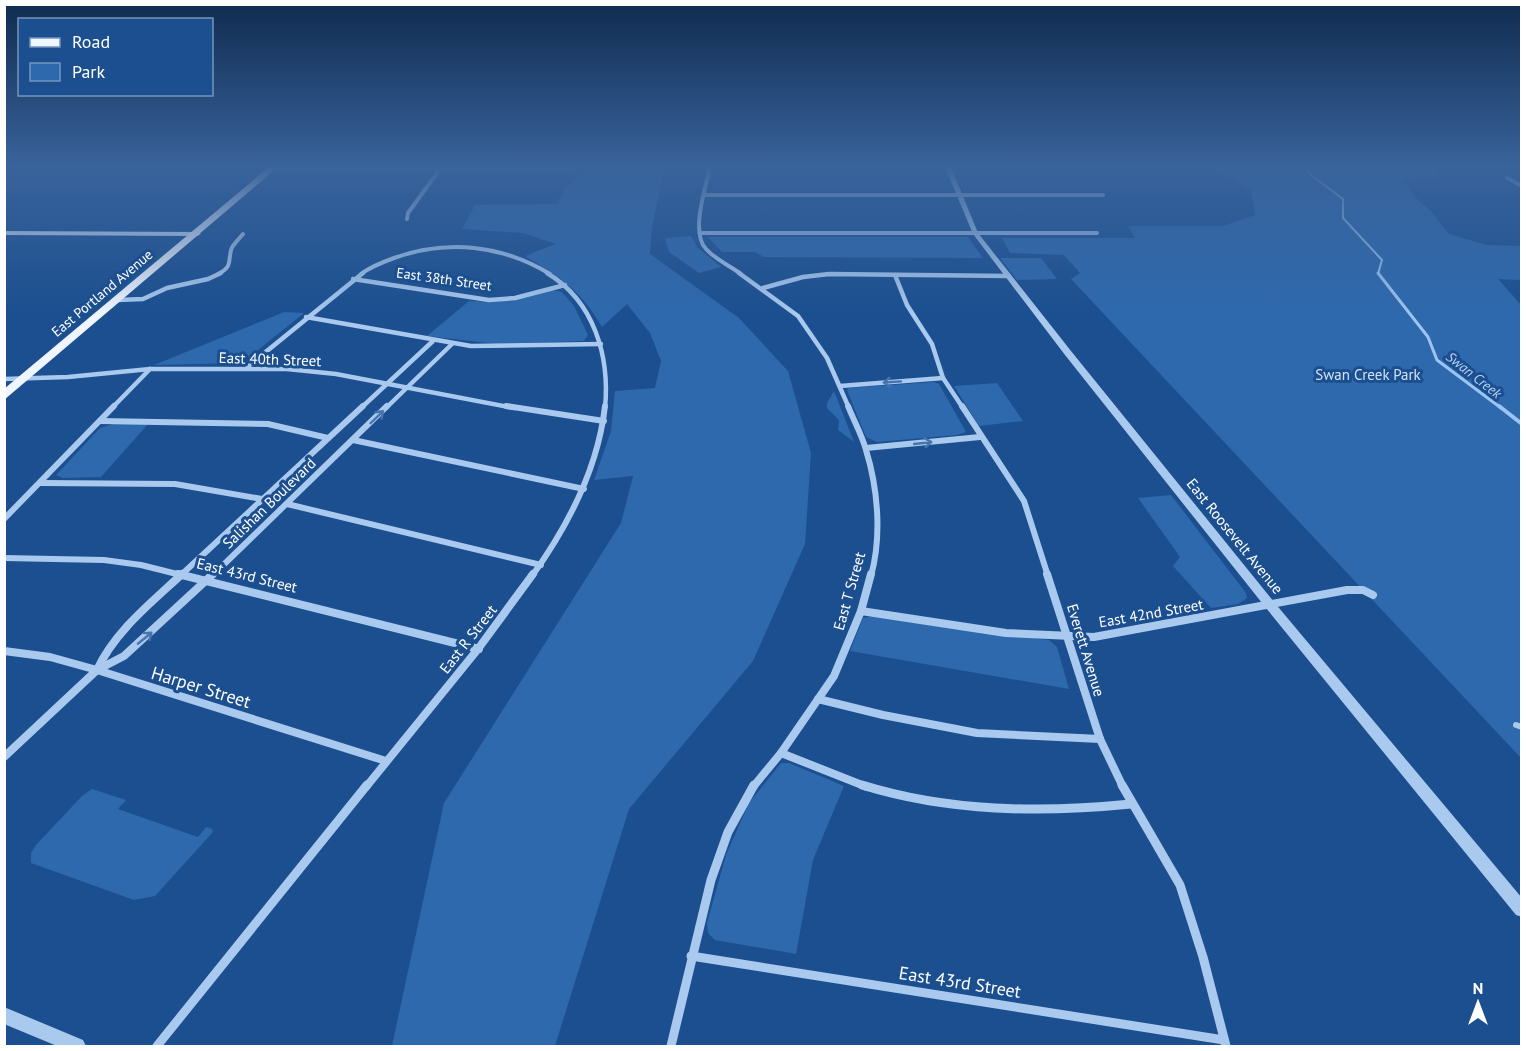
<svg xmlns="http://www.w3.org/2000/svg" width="1526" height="1051" font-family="'PT Sans',sans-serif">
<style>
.green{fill:#2e69ad}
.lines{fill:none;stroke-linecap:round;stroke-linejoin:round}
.stream-far2{stroke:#9cc4f0;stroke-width:2}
.stream-far1{stroke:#9cc4f0;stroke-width:3}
.stream{stroke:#9cc4f0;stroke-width:4}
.pedestrian{stroke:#a9c9ee;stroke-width:6}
.minor-far4{stroke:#a9c9ee;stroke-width:4}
.minor-far3{stroke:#a9c9ee;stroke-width:4.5}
.minor-far2{stroke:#a9c9ee;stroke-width:6}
.minor-far1{stroke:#a9c9ee;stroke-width:8}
.minor{stroke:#a9c9ee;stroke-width:9}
.tertiary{fill:#a9c9ee;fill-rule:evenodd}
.secondary{fill:#d6e6fa;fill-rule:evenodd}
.primary{fill:#f0f6ff;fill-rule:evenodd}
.oneway{stroke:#4674ac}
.labels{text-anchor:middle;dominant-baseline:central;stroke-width:6;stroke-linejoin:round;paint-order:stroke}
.far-street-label{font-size:14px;fill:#fff;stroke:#1b4f8f}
.far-water-label{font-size:14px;font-style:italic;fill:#b5d3f5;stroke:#1b4f8f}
.street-label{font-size:15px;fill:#fff;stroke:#1b4f8f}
.park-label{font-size:15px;fill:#cfe3fa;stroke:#1b4f8f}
.near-street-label{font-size:18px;fill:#fff;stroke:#1b4f8f}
</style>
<rect width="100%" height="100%" fill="#1b4f8f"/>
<g class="green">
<path d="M586,167H642V170H664L652,227L650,254L739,318L788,371L811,453L805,544L753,661L629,809L555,1046H392L444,803L621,523L633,476L594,480L611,431L615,391L655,388L661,361L650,333L627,304L602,327C580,289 561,278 525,256L556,244L523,233L462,229L475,205L558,204L565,187L583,176Z"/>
<path d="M1208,167H1521H1434L1435,176L1403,179L1414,196L1431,211L1449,234L1487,245L1521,246V280L1498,279L1522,306L1521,758L1071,279L1080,273L1064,255L1010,253L1002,238H1135L1128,226H1223L1255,215L1251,190Z"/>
<path d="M691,236L698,248L721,267L699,273L669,252L665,238Z"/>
<path d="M708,237H968L983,258L764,257L755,252H722Z"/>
<path d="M1000,258H1041L1057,279L1017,280Z"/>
<path d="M552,290L562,292L574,306L588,335L584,341L497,344L427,336L469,301C499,303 523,298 552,290Z"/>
<path d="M284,312L304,313L242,363L154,365Z"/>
<path d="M934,382L939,384L966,432L957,435L877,442L866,437L847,390L849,388Z"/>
<path d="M997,383L1023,421L979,426L954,386Z"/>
<path d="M834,391L854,442L838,430L839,420L827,408V403Z"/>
<path d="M149,423L101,477L63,478L56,475L100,428L113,424Z"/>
<path d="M1171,495L1246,593L1247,598L1238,604L1211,608L1173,566L1180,557L1138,498Z"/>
<path d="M874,616L1049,640L1057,647L1069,689L850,651L863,618Z"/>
<path d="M781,763H789L844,786L813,860L796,954L715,940L708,933L707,923L726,855L749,803Z"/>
<path d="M92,789L126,800L118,809L198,837L206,827L212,829L213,832L155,896L134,900L31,863V853L36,845L82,796Z"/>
</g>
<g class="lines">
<path class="stream-far2" d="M1305,167L1311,175L1343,199V218L1382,260L1378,274"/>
<path class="stream-far1" d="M1378,273L1428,337L1437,360L1501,408"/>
<path class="stream" d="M1499,406L1522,424"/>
<path class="pedestrian" d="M1516,725L1522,727"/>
<g class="minor-far4">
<path d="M710,167C706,187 690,232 706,249C715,259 730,266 741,274"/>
<path d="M271,169H572"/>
<path d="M1507,178L1522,186"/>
<path d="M705,195H1103"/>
<path d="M407,219L408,213L440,169"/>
<path d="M700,233H1097"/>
<path d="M218,274C232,267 228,263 231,250C232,245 239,239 243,234"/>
<path d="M361,274C370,267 383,262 394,258C448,239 502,245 550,274"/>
<path d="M827,274H851"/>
</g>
<g class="minor-far3">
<path d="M547,273C594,301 610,356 605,408"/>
<path d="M739,273L798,316L827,358L849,408"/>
<path d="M895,275L907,305L932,344L943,378L963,408"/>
<path d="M353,279L489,300L515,298L565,285"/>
<path d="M763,288L803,277L829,274L1009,276"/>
<path d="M118,300L143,299L167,288L208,279L221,273"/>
<path d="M306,317L471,346L601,344"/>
<path d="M246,368L363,273"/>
<path d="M4,379L68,377L150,369H287L336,374L514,408"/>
<path d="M840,386L943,378"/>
<path d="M112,408L150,369"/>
<path d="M361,408L433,341"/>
<path d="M386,408L452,344"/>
</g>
<g class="minor-far2">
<path d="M506,406L604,421"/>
<path d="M848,406C854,421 862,435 866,450C878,489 882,536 871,576"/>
<path d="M962,406L1024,501L1048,576"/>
<path d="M100,421L268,424L328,438"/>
<path d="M353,440L584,489"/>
<path d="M866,448L980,437"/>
<path d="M40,483L175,484L262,499"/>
<path d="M287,504L541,565"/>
<path d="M4,519L114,406"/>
<path d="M4,558L104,560L141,565L185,576"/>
<path d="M180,576L363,406"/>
<path d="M212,576L387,406"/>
<path d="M532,576C568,526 598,469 605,406"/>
</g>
<g class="minor-far1">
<path d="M178,574L479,649"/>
<path d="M1047,574L1100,739L1123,787"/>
<path d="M861,611L1006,633L1094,637L1347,590H1363L1373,595"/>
<path d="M4,651L50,657L97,670L386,761"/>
<path d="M97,670C115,631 151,603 182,574"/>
<path d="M818,699L883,715L977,733L1100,739"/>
<path d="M781,753L867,787"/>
<path d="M4,757L97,670L124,656L213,574"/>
<path d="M366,787L478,649L533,574"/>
<path d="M753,787L781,753L834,676L861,611L871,574"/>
</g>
<g class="minor">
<path d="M862,785C949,812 1041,813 1131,804"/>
<path d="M1122,785L1180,885L1203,957L1226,1046"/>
<path d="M691,956L1224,1040"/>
<path d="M157,1046L367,785"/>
<path d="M671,1046L711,880L728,832L754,785"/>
</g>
<g class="tertiary">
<path d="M945,167H951L978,233L1071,351L1274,602L1522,898V917L1516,915L1266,608L1065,355L973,234Z"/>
<path d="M4,1007L83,1040L86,1046H57L4,1024Z"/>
</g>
<path class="secondary" d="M4,231L197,232L201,234L197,236L4,235Z"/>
<path class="primary" d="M269,167H278L4,400V389Z"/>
</g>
<defs><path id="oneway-shaft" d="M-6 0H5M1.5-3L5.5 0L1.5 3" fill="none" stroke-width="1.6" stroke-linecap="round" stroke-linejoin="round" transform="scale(1.5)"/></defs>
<g class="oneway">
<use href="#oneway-shaft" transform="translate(892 382) rotate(176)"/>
<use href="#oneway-shaft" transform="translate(377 417) rotate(-44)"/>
<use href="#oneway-shaft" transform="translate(923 443) rotate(-6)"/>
<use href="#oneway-shaft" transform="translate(145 638) rotate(-39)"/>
</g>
<linearGradient id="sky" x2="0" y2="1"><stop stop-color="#0f2b4f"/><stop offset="0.53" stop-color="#39639b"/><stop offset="1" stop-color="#39639b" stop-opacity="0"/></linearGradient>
<rect width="1526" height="314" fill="url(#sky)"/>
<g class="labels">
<g class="far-street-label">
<text transform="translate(444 279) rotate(8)">East 38th Street</text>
<text transform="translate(102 293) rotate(-40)">East Portland Avenue</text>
</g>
<g class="far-water-label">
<text transform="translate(1474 375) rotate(38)">Swan Creek</text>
</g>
<g class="street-label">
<text transform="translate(270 359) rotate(2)">East 40th Street</text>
<text transform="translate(269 503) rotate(-44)">Salishan Boulevard</text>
<text transform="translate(1235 536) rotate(51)">East Roosevelt Avenue</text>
<text transform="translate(247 575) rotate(14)">East 43rd Street</text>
<text transform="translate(849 591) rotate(-74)">East T Street</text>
<text transform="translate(1151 613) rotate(-10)">East 42nd Street</text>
<text transform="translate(468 639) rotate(-52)">East R Street</text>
<text transform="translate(1086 650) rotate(73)">Everett Avenue</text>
</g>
<g class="park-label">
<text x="1368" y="374">Swan Creek Park</text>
</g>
<g class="near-street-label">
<text transform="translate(201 687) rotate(17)">Harper Street</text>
<text transform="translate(960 982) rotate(9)">East 43rd Street</text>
</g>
</g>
<rect width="1526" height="1051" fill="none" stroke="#ffffff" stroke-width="12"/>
<rect x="18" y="18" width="195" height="78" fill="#1b4f8f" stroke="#7695bc" stroke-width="1.5"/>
<rect x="30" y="38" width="30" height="9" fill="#f0f6ff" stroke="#7695bc" stroke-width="1.5"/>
<text x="72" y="48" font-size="18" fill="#ffffff">Road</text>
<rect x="30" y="63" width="30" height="18" fill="#2e69ad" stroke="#7695bc" stroke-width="1.5"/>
<text x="72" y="78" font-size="18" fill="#ffffff">Park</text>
<g transform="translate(1478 1003)" stroke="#1b4f8f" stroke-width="4.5" paint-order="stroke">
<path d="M0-4.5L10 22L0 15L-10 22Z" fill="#ffffff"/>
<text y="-9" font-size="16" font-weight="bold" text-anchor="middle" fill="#ffffff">N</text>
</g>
</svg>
